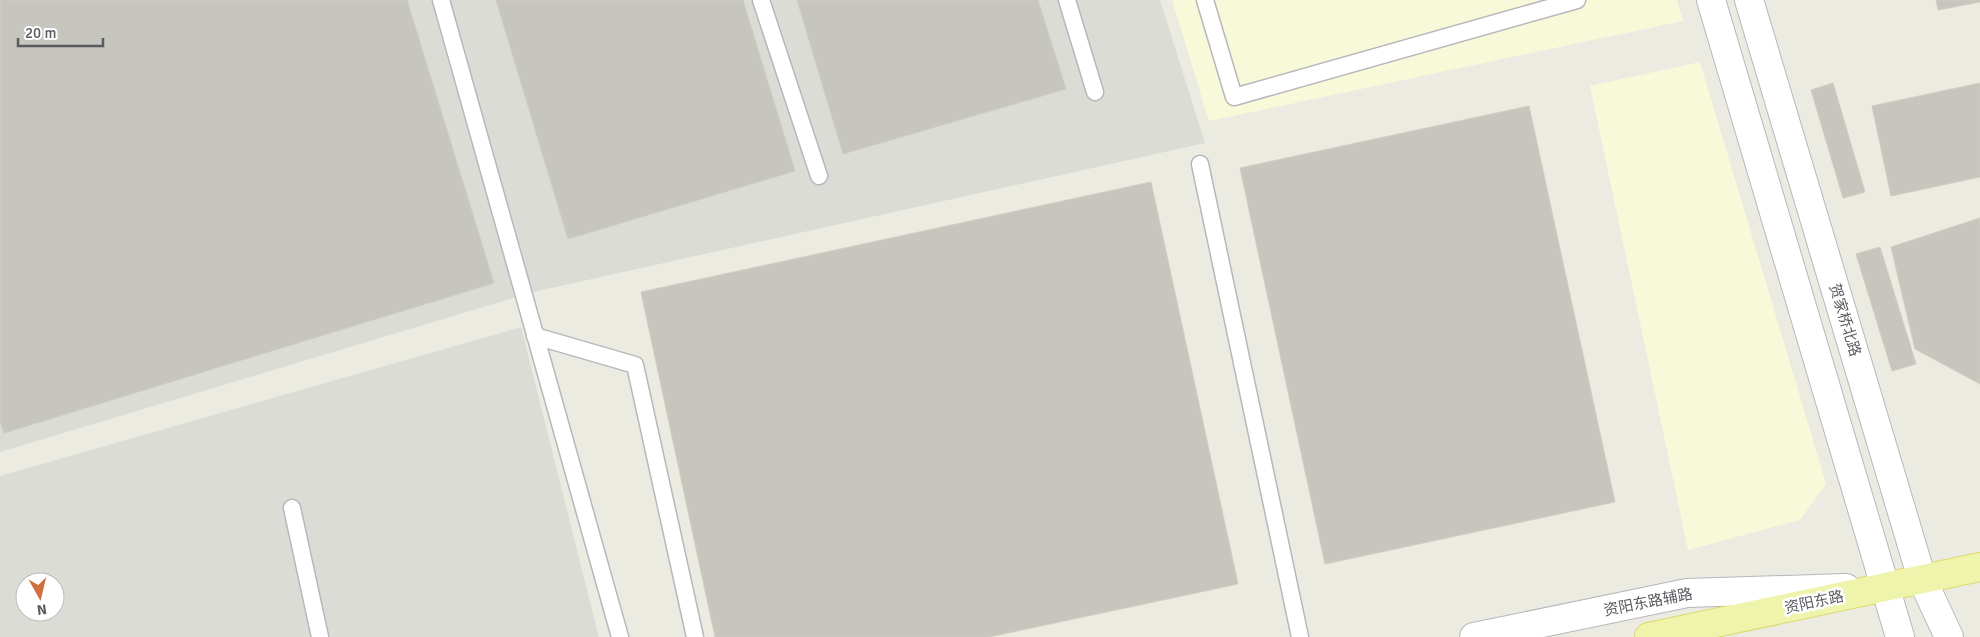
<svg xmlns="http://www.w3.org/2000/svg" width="1980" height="637" font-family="Signika,'Noto Sans SC',sans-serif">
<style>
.commercial{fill:#f8f9d9}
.industrial{fill:#dcdcd6;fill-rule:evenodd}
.building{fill:#c6c5be;stroke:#cfcdc1}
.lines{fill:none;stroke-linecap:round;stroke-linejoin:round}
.service-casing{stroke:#b7b7bc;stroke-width:19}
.minor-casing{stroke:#b7b7bc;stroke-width:30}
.secondary-casing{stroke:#b7b8be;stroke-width:30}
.primary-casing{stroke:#ded967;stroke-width:30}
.service{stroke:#fff;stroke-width:16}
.minor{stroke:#fff;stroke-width:28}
.secondary{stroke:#fff;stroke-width:28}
.primary{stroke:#eff4ad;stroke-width:28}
.labels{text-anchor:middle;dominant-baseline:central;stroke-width:5;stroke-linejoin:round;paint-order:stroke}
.street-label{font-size:15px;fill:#5a5b60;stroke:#fff}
</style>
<rect width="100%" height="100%" fill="#ebebe2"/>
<g class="commercial">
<path d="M1172,0H1677L1683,21L1209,121Z"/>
<path d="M1700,62L1826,484L1800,520L1688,550L1590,86Z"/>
</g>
<g class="industrial">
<path d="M0,0H1160L1205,143L533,292L0,452Z"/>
<path d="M521,327L599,637H0V476ZM25,582H55V612H25Z"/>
</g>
<g class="building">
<path d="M0,0H407L494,283L4,433L0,421Z"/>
<path d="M496,0H743L795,171L568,239Z"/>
<path d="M797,0H1038L1066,89L843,154Z"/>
<path d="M1936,0H1980V2L1938,10Z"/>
<path d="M1833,83L1865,192L1843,198L1811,90Z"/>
<path d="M1980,83V177L1891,196L1872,106Z"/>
<path d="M1529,106L1615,502L1325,564L1240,168Z"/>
<path d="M1151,182L1238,584L989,637H715L641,292Z"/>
<path d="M1980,218V384L1915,349L1891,247Z"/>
<path d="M1880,247L1916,364L1892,371L1856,254Z"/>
</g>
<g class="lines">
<g class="service-casing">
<g id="service">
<path d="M441,0L620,637"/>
<path d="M761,0L819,176"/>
<path d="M1067,0L1095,92"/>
<path d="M1205,0L1234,97L1577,0"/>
<path d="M1200,164L1300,637"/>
<path d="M535,336L635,365L695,637"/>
<path d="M292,508L320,637"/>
</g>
</g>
<g class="minor-casing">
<path id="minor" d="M1474,637L1687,593L1846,588"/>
</g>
<g class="secondary-casing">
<g id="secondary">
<path d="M1711,0L1900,637"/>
<path d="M1749,0L1922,579L1949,637"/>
</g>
</g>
<g class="primary-casing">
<path id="primary" d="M1649,637L1980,567"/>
</g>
<use href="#service" class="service"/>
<use href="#minor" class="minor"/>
<use href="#secondary" class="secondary"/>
<use href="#primary" class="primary"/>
</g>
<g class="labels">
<g class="street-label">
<text transform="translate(1845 320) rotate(73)">贺家桥北路</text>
<text transform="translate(1648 602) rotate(-11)">资阳东路辅路</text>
<text transform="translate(1814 602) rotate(-12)">资阳东路</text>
</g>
</g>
<g transform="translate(40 597) rotate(172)"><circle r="24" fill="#ffffff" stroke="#bdbdbf"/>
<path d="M0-4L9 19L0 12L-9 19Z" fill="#d26e40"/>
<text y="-8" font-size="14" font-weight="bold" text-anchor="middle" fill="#5a5b60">N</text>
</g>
<path d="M18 38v8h85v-8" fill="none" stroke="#5a5b60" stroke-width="2.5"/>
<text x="25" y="38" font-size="15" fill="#5a5b60" stroke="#ffffff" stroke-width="4" paint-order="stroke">20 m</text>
</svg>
